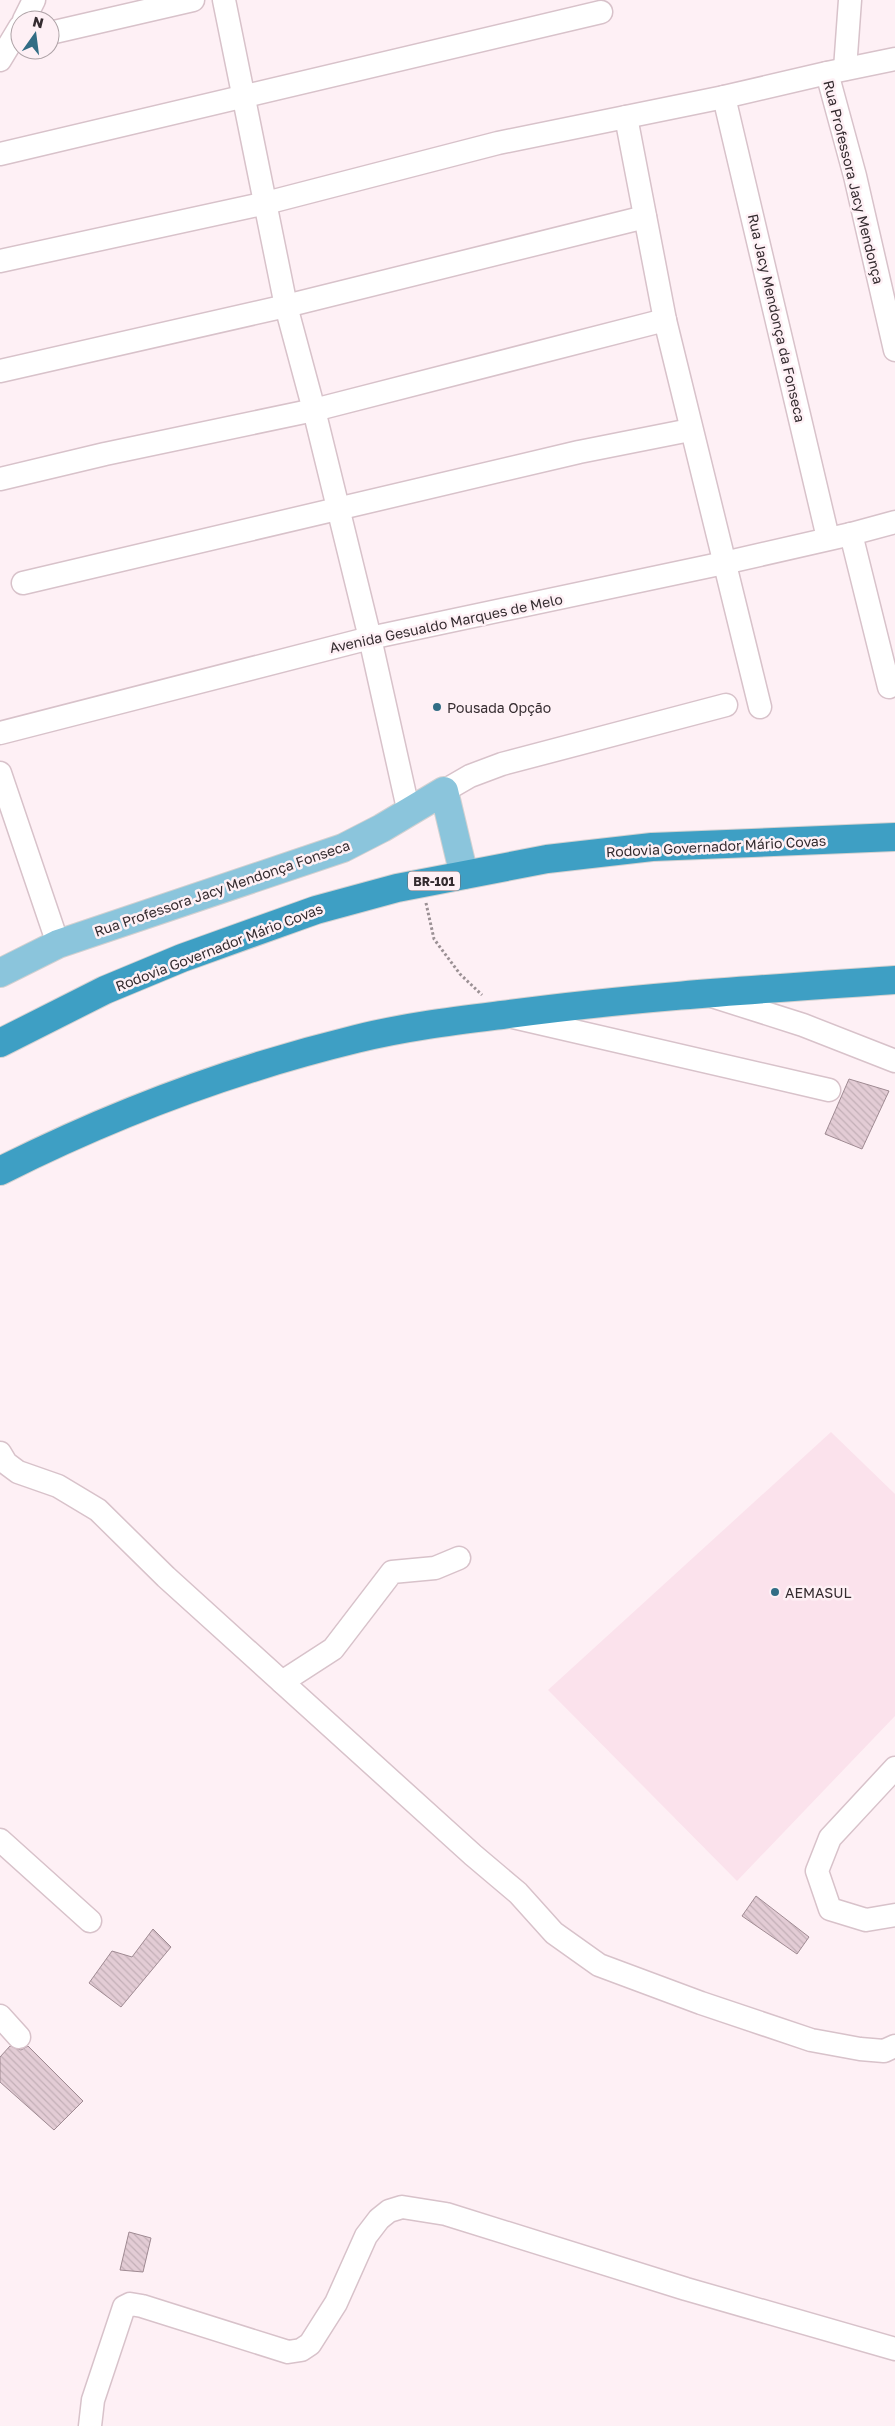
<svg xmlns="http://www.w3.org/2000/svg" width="895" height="2426" font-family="'Golos Text',sans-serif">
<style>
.built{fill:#fbe2ec}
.building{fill:url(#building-back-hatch);stroke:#9f8a92}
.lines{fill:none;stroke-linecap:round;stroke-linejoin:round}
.minor-casing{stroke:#d8c2ca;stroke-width:25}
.major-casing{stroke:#d3d1d1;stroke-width:30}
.highway-casing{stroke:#d3d1d1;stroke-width:30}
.path{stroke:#9b9094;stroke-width:3;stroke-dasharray:2.5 2.5;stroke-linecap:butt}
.minor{stroke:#fff;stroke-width:22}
.major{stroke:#8bc5dc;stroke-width:28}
.highway{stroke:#3e9fc4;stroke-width:28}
.poi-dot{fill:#326d85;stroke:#fef0f5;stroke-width:2}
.labels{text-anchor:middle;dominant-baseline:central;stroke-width:5;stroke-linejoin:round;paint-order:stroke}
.shield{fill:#fef0f5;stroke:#71676b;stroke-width:1}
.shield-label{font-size:12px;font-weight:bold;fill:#352c30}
.street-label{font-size:14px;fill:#352c30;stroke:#fef0f5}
.poi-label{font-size:14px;fill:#352c30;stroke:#fef0f5;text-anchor:start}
</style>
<defs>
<pattern id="building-back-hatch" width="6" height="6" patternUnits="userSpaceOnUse" patternTransform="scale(1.25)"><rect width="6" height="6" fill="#e3ccd5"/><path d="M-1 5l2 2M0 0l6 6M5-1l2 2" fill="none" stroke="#c3afb7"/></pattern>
</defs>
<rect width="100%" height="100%" fill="#fef0f5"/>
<path class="built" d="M831,1432L895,1494V1716L737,1881L548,1690Z"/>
<g class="building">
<path d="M849,1079L889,1091L862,1149L825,1134Z"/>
<path d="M756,1896L809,1937L797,1954L742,1916Z"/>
<path d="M153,1929L171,1947L121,2007L89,1983L112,1951L132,1957Z"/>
<path d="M10,2046L21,2050L28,2046L83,2101L54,2130L0,2082V2057Z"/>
<path d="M129,2232L151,2238L143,2272L120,2270Z"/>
</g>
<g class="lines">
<g class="minor-casing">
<g id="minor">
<path d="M224,0L286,306L314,410L370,638L409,813"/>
<path d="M24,20L34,0"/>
<path d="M50,33L193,0"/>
<path d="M0,60L20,27"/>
<path d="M845,69L850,0"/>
<path d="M827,73L855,176L895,350"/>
<path d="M724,97L828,538"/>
<path d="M626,117L665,320L760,707"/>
<path d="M0,154L601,12"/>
<path d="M0,261L266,203L498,143L724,97L827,73L895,59"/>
<path d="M0,371L286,306L645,217"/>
<path d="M0,479L105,454L314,410L665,320"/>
<path d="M851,534L889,687"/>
<path d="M23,583L579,452L690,430"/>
<path d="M0,733L370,638L724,563L851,534L895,522"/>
<path d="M0,773L58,944"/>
<path d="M444,791L470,776L502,764L726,705"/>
<path d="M712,996L803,1025L895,1061"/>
<path d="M513,1017L829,1090"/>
<path d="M0,1453L6,1463L18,1472L58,1486L98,1510L166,1577L473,1855L518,1893L554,1933L599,1965L701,2003L811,2040L860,2049L884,2051L895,2046"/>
<path d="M282,1682L333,1649L392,1572L435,1568L459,1558"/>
<path d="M895,1768L830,1838L817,1871L830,1909L866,1920L895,1915"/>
<path d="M0,1840L90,1921"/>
<path d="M0,2016L19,2037"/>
<path d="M90,2426L93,2400L124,2307L130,2304L142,2306L288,2352L301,2350L310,2344L336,2303L366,2236L379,2219L389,2211L402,2207L446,2214L686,2289L895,2349"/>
</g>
</g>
<g class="major-casing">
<path id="major" d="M0,973L58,944L343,848L382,828L444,791L464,875"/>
</g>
<g class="highway-casing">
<g id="highway">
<path d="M0,1043L105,990L182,958L316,910L397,888L547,859L652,847L895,837"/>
<path d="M0,1171C113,1114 233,1069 356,1039C404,1027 454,1021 502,1015C633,997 764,989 895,980"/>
</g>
</g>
<path class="path" d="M426,903L434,939L460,974L482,995"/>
<use href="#minor" class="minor"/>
<use href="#major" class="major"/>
<use href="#highway" class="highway"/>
</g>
<g class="poi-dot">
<circle cx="437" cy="707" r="5"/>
<circle cx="775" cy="1592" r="5"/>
</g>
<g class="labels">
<rect class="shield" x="408" y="871.5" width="52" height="19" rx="4"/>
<g class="shield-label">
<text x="434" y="881">BR-101</text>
</g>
<g class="street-label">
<text transform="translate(854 182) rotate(76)">Rua Professora Jacy Mendonça</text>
<text transform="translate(777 318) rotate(77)">Rua Jacy Mendonça da Fonseca</text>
<text transform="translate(446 623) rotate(-12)">Avenida Gesualdo Marques de Melo</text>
<text transform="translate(716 846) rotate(-3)">Rodovia Governador Mário Covas</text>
<text transform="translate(222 888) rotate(-19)">Rua Professora Jacy Mendonça Fonseca</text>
<text transform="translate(219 947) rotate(-21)">Rodovia Governador Mário Covas</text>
</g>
<g class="poi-label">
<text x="447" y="707">Pousada Opção</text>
<text x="785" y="1592">AEMASUL</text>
</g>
</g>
<g transform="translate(35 35) rotate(14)"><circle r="24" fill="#fef0f5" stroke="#aea2a6"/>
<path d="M0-4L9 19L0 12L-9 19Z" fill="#326d85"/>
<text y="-8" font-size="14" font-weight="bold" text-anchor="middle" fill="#352c30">N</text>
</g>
</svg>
